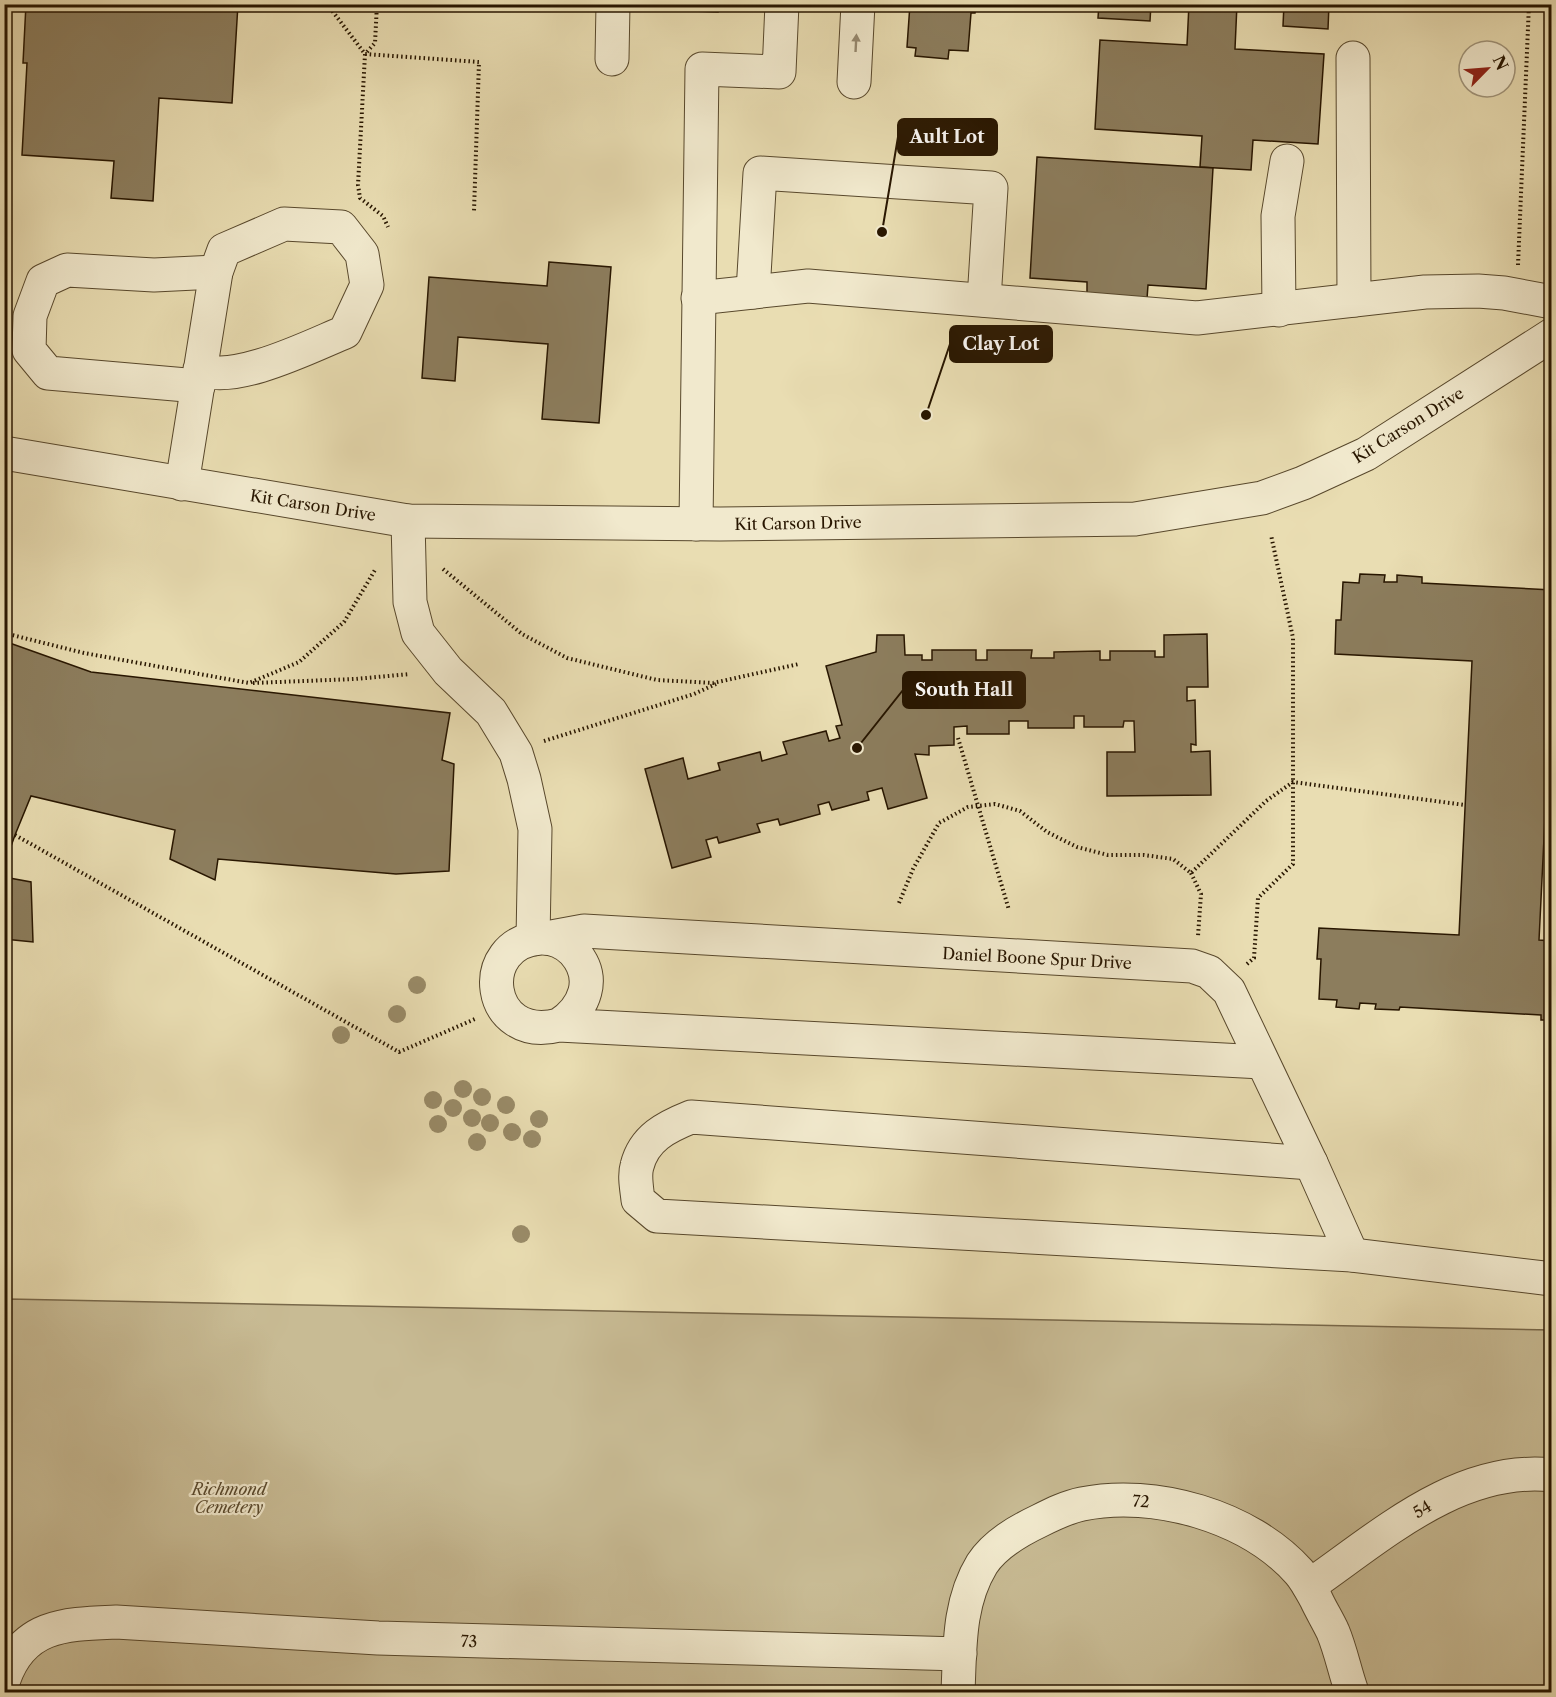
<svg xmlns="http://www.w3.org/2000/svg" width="1556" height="1697" font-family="'Libre Caslon Text',serif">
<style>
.green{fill:#c8bb94;stroke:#78684a;stroke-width:1.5}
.building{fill:#8c7d5d;stroke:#281600;stroke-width:1.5}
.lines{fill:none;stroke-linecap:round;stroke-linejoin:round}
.minor-casing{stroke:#58482c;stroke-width:35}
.path{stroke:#281600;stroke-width:4;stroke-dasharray:1.5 3;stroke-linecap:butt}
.minor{stroke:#f1e9cd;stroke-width:33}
.tree{fill:#998b68}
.oneway{fill:#978a71}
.labels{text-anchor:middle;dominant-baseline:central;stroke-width:4.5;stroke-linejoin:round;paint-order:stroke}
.street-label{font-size:16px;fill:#281600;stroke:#f1e9cd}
.park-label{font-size:16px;font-style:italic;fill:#58482c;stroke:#f1e9cd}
.leader{fill:none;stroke:#281600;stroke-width:2}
.callout-dot{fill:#281600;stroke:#f1e9cd;stroke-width:2}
.callout{fill:#281600;stroke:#281600;stroke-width:2}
.callout-label{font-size:18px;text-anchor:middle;font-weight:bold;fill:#fff}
</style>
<rect width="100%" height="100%" fill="#e9ddb2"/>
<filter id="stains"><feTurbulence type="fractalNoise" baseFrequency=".00333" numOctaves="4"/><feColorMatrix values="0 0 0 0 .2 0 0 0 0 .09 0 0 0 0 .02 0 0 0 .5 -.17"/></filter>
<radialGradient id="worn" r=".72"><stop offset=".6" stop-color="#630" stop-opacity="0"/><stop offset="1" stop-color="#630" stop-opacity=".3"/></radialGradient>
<path class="green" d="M8,1299L1551,1330V1692H5L4,1327Z"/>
<g class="building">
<path d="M26,4H238L232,103L159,98L153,201L111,198L114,161L22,155L27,63H23Z"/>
<path d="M694,4H718V12L693,11Z"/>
<path d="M910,4H976L975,13H971L968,51L949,50L948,59L915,56L916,48L907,47Z"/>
<path d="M1099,4H1151L1150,21L1098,18Z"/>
<path d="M1189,4H1237L1235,49L1324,54L1318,144L1253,140L1251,170L1200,167L1202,136L1095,129L1100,40L1187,45Z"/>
<path d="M1284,4H1329L1328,29L1283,26Z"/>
<path d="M1037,157L1213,168L1206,289L1148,285L1147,299L1087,295V282L1030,278Z"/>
<path d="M549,262L611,267L599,423L542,419L548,344L458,337L455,381L422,378L429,277L547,286Z"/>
<path d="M1360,574L1385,575L1384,582H1397V575L1422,577V583L1552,590V675L1539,940L1552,941V1020H1541V1015L1400,1007L1399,1010L1375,1009L1376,1004L1360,1003L1359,1009L1336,1007L1337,1000L1319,999L1321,959H1317L1319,928L1459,935L1472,661L1335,654L1336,620H1341L1343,582L1359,583Z"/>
<path d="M1207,634L1208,687H1187V701L1195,700L1196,745L1191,744V752L1210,751L1211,795L1107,796V752H1135L1134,721H1124L1123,727H1084V716H1074V728H1028V721H1009V734H967V726L954,727V745L929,746V755L915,754L927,798L888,809L882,788L867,792L869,800L832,810L829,802L818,805L820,814L780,825L778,819L757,824L760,832L719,843L717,837L706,840L711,857L672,868L645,769L683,758L688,779L720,770L718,763L760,752L762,761L787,754L783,742L826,731L829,741L840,738L836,726L842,725L826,666L876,652L877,635H904L905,655H922V660H932V650H976V660H987V650H1032L1031,658H1054V652L1100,651V660H1110V651H1155V657H1164V635Z"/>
<path d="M4,641L91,672L450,713L442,760L454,764L449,871L396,874L218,859L215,880L170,859L175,830L31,796L15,835L4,866Z"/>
<path d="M4,877L31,882L33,942L4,939Z"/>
</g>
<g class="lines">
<g class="minor-casing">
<g id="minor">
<path d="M1353,58L1354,300"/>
<path d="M612,59L613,4"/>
<path d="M854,82L858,4"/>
<path d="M753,292L760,173L991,188L984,300"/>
<path d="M698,298L808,286L1197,318L1425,292L1478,291L1504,293L1552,302"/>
<path d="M1279,310L1278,216L1287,161"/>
<path d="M198,386L48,373L29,350L30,316L43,281L67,270L154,275L216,272"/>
<path d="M4,453L408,521L720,524L1135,519L1262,498L1303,483L1366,454L1552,335"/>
<path d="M182,484L216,272L224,250L284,224L341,227L362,254L367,285L345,332C311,346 234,385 200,369"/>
<path d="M408,521L410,602L418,633L448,671L491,712L516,753L524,779L535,829L533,939"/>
<path d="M696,524L702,69L779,72L782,4"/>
<path d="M546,938L584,931L1192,966L1209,972L1229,991L1311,1163L1352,1255"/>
<path d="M559,1025C585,1008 597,978 574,952C566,943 552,937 541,938C474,942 485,1044 559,1025L1262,1062"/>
<path d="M1311,1163L691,1117C666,1127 644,1138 637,1166C634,1176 637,1190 638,1200L657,1216L1352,1255L1552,1279"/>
<path d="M1309,1586C1380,1537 1458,1465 1552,1475"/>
<path d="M4,1679C23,1624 66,1624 116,1622L378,1638L960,1654"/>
<path d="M958,1692C960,1649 958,1603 982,1564C995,1544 1018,1531 1039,1521C1053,1514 1067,1507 1082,1504C1154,1489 1249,1516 1299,1572C1306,1580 1311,1590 1316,1599C1321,1610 1328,1621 1333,1632C1341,1651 1345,1673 1352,1692"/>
</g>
</g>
<g class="path">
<path d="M327,4L365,54L479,62L474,211"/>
<path d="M377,4L375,43L365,54L358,185L360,198L383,216L388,227"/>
<path d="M1518,265L1529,4"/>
<path d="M443,569L522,634L567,658L657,680L713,683L799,664"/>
<path d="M4,633L84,653L249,683L299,662L344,622L375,570"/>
<path d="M253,683L355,679L410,674"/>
<path d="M958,738L1009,910"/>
<path d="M544,741L694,694L716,684"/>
<path d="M15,835L399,1052L475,1019"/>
<path d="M1191,873L1201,894L1198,936"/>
<path d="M899,903L913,869L939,823L968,807L995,804L1020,811L1047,832L1077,847L1108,855H1144L1173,859L1191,873L1266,801L1293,782L1465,805"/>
<path d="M1247,964L1254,958L1258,898L1293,864V638L1271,535"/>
</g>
<use href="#minor" class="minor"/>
</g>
<g class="tree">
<circle cx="417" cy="985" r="9"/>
<circle cx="397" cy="1014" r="9"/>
<circle cx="341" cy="1035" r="9"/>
<circle cx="463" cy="1089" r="9"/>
<circle cx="482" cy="1097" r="9"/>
<circle cx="433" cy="1100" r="9"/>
<circle cx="506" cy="1105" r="9"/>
<circle cx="453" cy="1108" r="9"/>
<circle cx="472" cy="1118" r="9"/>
<circle cx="539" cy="1119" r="9"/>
<circle cx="490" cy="1123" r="9"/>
<circle cx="438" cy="1124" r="9"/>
<circle cx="512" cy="1132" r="9"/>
<circle cx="532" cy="1139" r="9"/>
<circle cx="477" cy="1142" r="9"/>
<circle cx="521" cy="1234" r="9"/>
</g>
<defs><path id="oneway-solid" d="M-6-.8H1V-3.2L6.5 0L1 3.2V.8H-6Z" transform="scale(1.5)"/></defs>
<use class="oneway" href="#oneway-solid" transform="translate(856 43) rotate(-87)"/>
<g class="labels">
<g class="street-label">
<text transform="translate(1408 425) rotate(-32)">Kit Carson Drive</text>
<text transform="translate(313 505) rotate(9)">Kit Carson Drive</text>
<text transform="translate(798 523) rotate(-1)">Kit Carson Drive</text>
<text transform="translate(1037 958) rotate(3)">Daniel Boone Spur Drive</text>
<text transform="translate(1141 1501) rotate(3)">72</text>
<text transform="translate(1422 1509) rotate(-32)">54</text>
<text transform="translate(469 1641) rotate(2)">73</text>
</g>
<g class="park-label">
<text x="229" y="1489">Richmond<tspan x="229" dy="18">Cemetery</tspan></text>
</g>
</g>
<path class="leader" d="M882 232L898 137M926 415L950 344M857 748L903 690"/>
<g class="callout-dot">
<circle cx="882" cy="232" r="6"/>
<circle cx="926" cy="415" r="6"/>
<circle cx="857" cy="748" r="6"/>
</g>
<g class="callout">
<rect x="898" y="119" width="99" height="36" rx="6"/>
<rect x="950" y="326" width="102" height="36" rx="6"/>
<rect x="903" y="672" width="122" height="36" rx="6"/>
</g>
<g class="callout-label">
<text x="947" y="143">Ault Lot</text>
<text x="1001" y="350">Clay Lot</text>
<text x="964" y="696">South Hall</text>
</g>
<rect width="1556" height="1697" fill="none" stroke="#e9ddb2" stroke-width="24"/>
<rect x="6" y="6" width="1544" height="1685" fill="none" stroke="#281600" stroke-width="3"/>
<rect x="12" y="12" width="1532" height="1673" fill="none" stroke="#281600" stroke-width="1.5"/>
<g transform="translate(1487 69) rotate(65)"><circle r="28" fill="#f1e9cd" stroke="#a1957b" stroke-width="1.5"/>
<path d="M0-4.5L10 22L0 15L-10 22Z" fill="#8f2418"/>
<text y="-9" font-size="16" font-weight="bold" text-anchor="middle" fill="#281600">N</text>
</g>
<rect width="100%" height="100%" filter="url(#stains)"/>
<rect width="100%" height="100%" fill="url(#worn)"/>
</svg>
